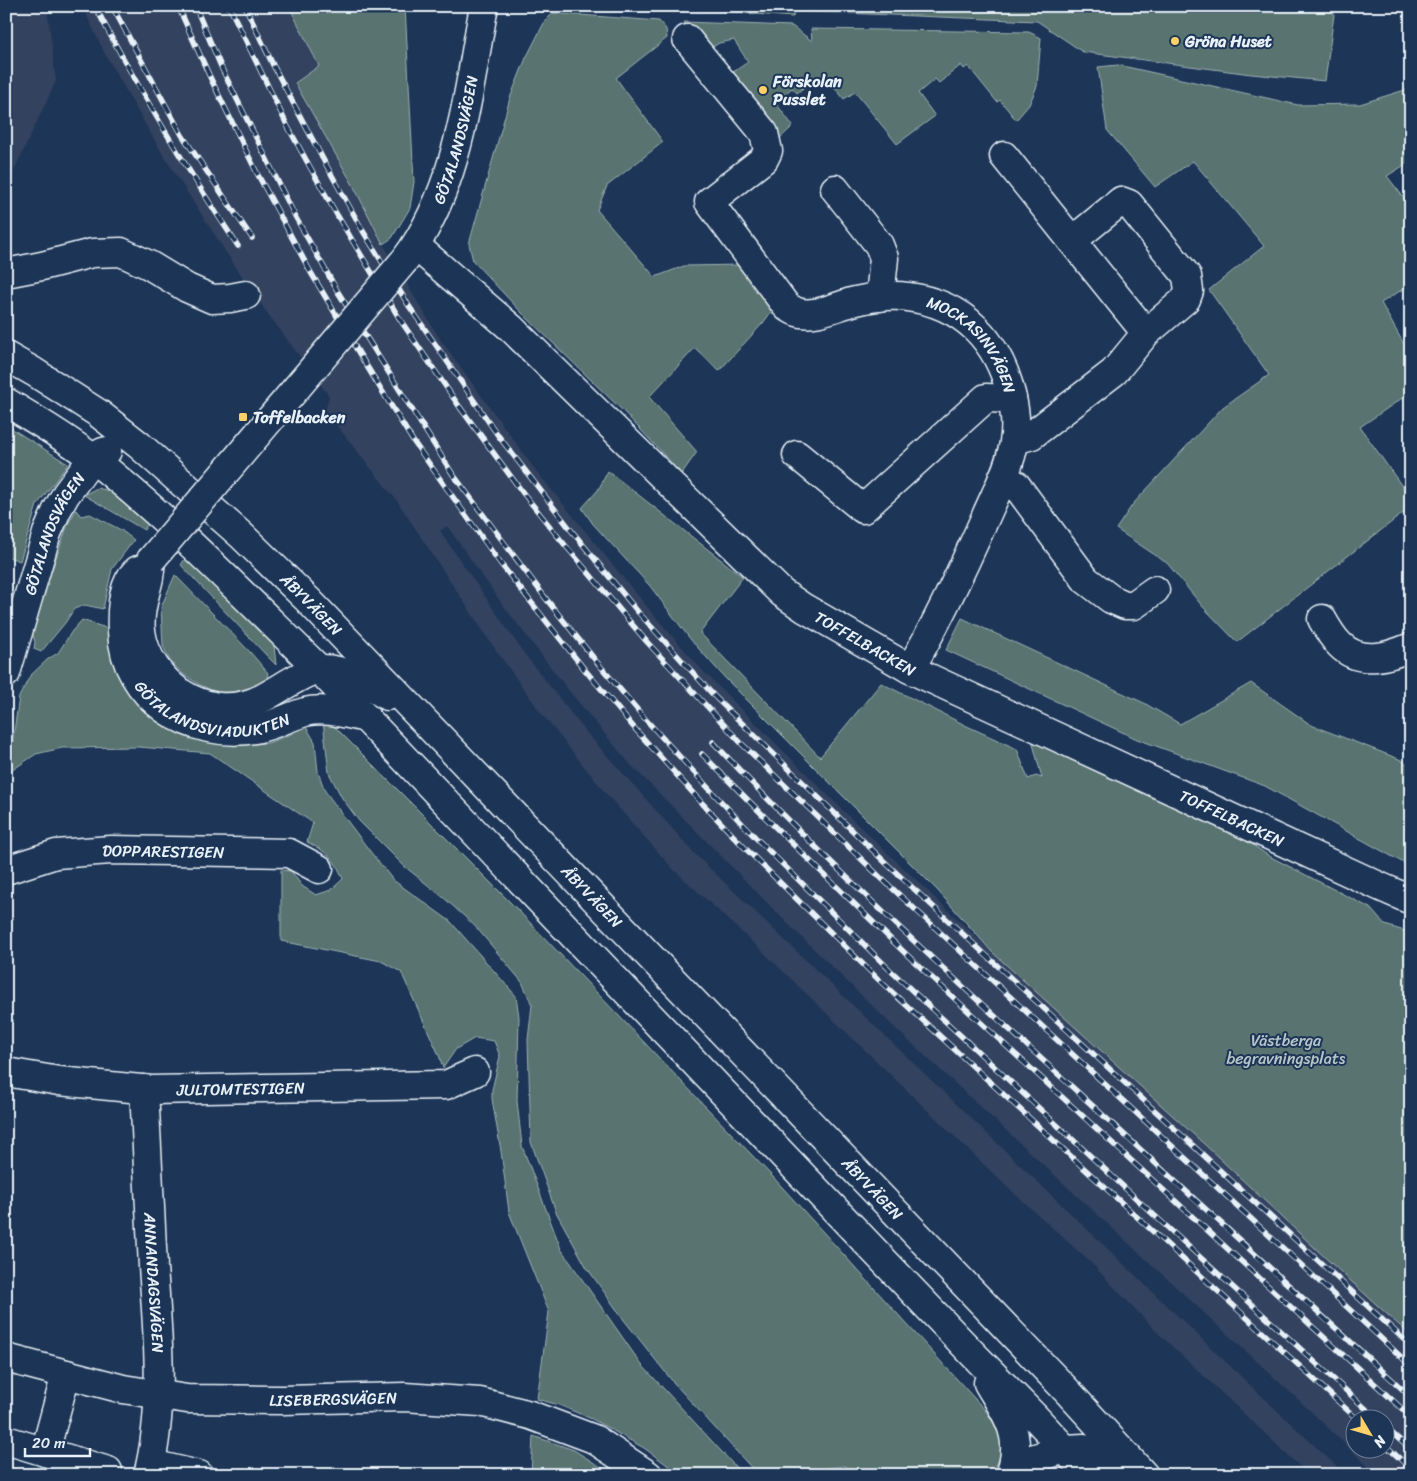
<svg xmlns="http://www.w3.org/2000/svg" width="1417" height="1481" font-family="Sriracha,sans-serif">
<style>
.built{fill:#32425e;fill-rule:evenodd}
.green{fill:#587370;stroke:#a0b2b4}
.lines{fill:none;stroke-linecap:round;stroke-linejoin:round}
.minor-casing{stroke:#e8f1f8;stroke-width:31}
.minor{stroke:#1d3557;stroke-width:28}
.rail-casing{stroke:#e8f1f8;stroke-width:5.5}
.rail{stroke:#1d3557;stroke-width:4;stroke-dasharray:11;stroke-linecap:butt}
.minor-bridge-casing{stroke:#e8f1f8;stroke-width:31;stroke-linecap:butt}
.minor-bridge{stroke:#1d3557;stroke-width:28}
.poi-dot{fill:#ffd166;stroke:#1d3557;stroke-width:2}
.labels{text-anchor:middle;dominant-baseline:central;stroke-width:4;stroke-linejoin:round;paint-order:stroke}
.poi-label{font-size:16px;font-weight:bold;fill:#e8f1f8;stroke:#1d3557;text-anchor:start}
.street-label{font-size:16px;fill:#e8f1f8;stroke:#1d3557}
.park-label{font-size:16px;fill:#b6c5c8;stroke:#1d3557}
</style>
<rect width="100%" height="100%" fill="#1d3557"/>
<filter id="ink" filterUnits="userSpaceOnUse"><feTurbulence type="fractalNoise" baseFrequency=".02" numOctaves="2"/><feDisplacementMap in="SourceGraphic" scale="10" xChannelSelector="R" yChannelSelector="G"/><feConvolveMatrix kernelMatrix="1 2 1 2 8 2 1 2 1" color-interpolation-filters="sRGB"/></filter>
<g filter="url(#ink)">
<g class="built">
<path d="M6,6H47L56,81L6,188Z"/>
<path d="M82,6H289L319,66L295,83L353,185L383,244L440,339L537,472L653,614L703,671L852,819L992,952L1203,1143L1331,1263L1411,1336V1475H1377L1304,1405L898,1031L788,924L629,763L569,691L505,608L447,526L440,531L523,652L586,732L696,855L1250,1385L1346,1475H1309L1160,1335L1089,1261L1006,1186L762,951L673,869L608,796L541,713L495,649L397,501L325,411L329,396L265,310L225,251L163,155L106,56ZM1354,1418H1384V1448H1354Z"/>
</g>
<g class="green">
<path d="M289,6H405L414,182L410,208L392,238L383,244L353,185L295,83L319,66Z"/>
<path d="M657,6H1342L1335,7L1325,81L1251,74L1083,52L1037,21L794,11L793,17Z"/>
<path d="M553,13L659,21L666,29L667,38L616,78L663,142L607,186L597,210L655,277L684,266L745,265L774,308L763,323L719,371L695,348L649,397L697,452L680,476L670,461L623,411L521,312L473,261L469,244L510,98L526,58L545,21Z"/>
<path d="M684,22L792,26L812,41L811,29L1029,32L1041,38L1037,86L1029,105L1016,120L1000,100L997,102L968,66L964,69L961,65L939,83L935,79L918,93L935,116L897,144L855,92L844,99L826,77L822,80L818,76L797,93L792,88L775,102L793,126L776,142L726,77L748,62L734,40L719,43L703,53Z"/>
<path d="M1118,65L1298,105L1360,104L1411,88V161L1387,176L1411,207V284L1381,303L1411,357V392L1360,427L1411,499V507L1237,642L1203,607L1167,563L1116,529L1133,504L1223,407L1269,375L1209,290L1264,246L1193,161L1155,187L1107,130L1098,67Z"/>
<path d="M6,425L68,464L37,505L20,561L6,556Z"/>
<path d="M608,471L743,577L700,633L820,757L881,683L967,726L1017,749L1028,779L1036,776L1042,778L1032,740L1242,838L1269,856L1370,908L1385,925L1411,933V1336L1331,1263L1203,1143L992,952L938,891L725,678L691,640L650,586L593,524L582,508L598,490Z"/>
<path d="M97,488L110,491L149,522L144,530L84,495Z"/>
<path d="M76,510L81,516L90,514L121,530L134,540L112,569L103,609L85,605L74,609L65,623L41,652L34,649L35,642L31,629L68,524Z"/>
<path d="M188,554L266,635L274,646L276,665L267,656L181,565Z"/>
<path d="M175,575L250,652L268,673L266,682L256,687L242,692H216L200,685L183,674L170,661L163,646L161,607Z"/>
<path d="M962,618L1144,703L1180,724L1251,683L1311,725L1399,759L1411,766V867L1265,786L1137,739L946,650Z"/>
<path d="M82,620L112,630L194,736L234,745L268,743L289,735L305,725L315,742L318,772L325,791L369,850L393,880L450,921L516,996L519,1017L517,1101L522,1146L561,1249L641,1364L743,1475H681L644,1448L592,1419L559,1405L537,1399L549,1312L509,1212L501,1151L492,1099V1090L500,1056L494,1041L475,1038L456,1049L443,1068L439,1055L401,972L381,961L281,941V870L291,871L302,886L316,895L331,890L343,879C334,857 328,853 307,842L313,823L210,753L139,747L62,748L36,754L8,773L19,697L30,676L48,659L58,653L72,631Z"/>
<path d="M323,721L336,728L516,908L661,1060L772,1176L985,1410L1003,1436L1001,1456L991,1475H869L844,1466L820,1469L806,1475H758L673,1382L624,1320L587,1268L556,1212L531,1142L528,1040L532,1005L522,982L475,926L444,898L404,866L359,821L342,798L329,773Z"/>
<path d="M533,1436L574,1450L613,1475H531Z"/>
</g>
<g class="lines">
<g class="minor-casing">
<g id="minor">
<path id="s1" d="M687,39L764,133L768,151L764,159L709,202L787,307C790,308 794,311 797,312C815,318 838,305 856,301C873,297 891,294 908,297C964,304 998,341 1011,394C1015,410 1017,426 1014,442C1011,465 995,495 986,516C963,568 939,620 910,669"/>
<path d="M1004,156L1072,241"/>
<path d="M835,189L879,245L884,258L880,297"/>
<path id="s2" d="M416,246L511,328L782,593L804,608L910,669L1381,887L1406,898L1411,896"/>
<path id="s3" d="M405,260C459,188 468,92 484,6"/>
<path d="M6,273L42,266L92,253L121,252L149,265L187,288L212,299L230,298L246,295"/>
<path id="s4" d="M6,356L34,372L98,413L139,445L241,535L308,600L1069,1393L1144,1475"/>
<path d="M6,402C36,420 65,437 92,458C173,522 245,597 319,669L970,1351L1034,1416L1089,1475"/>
<path d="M1015,440L1032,435L1114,372L1146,333L1186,299L1189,291L1187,276L1129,204L1121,201L1072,241L1146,333"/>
<path d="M797,455L863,509L986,398L1012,399"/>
<path d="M1003,477L1016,485L1086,580L1111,599L1125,605H1134L1155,590"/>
<path d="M151,560C150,567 150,575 148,582C144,598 139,614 141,631C148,682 204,722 254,702C271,696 305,669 322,669C347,669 366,683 387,696"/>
<path id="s5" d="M138,570C122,582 121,612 122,631C124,698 191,740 255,729C272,726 288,717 305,712C324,707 347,714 366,718"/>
<path d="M1322,619C1327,628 1333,638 1340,645C1360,665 1388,657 1411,647"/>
<path id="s6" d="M6,673L47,533L57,510L66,494L93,458L103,452L107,451"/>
<path id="s7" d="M6,870L56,854L111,850L289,853L319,869"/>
<path id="s8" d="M6,1072L59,1081L151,1090L446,1085L475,1072"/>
<path id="s9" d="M144,1089C147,1149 150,1208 153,1267C158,1336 165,1408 148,1475"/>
<path id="s10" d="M6,1358L123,1389L187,1399L283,1400L404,1397L480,1402L530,1415L594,1439L648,1475"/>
<path d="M988,1383C1000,1404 1017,1426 1015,1451C1015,1459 1012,1467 1011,1475"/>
<path d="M6,1440L108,1471"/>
<path d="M45,1452L66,1374"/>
<path d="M151,1464L199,1475"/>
<path d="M1014,1475L1035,1458L1065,1449L1084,1448L1099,1454L1129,1475"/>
</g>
</g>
<use href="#minor" class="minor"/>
<g class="rail-casing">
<g id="rail">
<path d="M95,6C138,89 186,168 238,246"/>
<path d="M112,6L182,135L252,238"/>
<path d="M178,6L209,75L258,175L310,271L363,360L413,441L500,563L585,670L636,730L702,803L745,848L880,981L1356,1418"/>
<path d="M195,6L222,69L296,218L338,292L452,473L547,600L596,661L647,721L713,793L756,838L890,970L1154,1215L1376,1418"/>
<path d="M229,6L288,127L310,167L337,215L401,321L459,406L523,493L560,539L647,642L742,744L880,877L1411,1366"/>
<path d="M245,6L273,65L324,161L363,231L409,306L497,434L571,530L638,612L716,698L889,866L1411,1346"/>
<path d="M713,742C815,851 925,952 1035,1053C1160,1168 1285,1283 1411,1397"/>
<path d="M702,754L770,822L906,954L1411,1417"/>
<path d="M1384,1426L1411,1450"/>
<path d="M1384,1444L1411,1469"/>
</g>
</g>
<use href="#rail" class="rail"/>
<g class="minor-bridge-casing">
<path id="minor-bridge" d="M151,560L404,261"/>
</g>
<use href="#minor-bridge" class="minor-bridge"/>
</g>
</g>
<g class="poi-dot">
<circle cx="1175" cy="41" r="5"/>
<circle cx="763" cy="90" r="5"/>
<rect x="238" y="412" width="10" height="10" rx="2.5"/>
</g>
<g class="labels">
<g class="poi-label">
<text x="1185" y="41">Gröna Huset</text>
<text x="773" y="81">Förskolan<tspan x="773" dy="18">Pusslet</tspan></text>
<text x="253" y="417">Toffelbacken</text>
</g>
<g class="street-label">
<text stroke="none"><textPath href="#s3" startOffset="132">GÖTALANDSVÄGEN</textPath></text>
<text stroke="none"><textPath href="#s1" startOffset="559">MOCKASINVÄGEN</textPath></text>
<text stroke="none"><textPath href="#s6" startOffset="148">GÖTALANDSVÄGEN</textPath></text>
<text stroke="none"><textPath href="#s4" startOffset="395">ÅBYVÄGEN</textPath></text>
<text stroke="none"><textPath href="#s2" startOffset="602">TOFFELBACKEN</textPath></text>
<text stroke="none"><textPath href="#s5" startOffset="204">GÖTALANDSVIADUKTEN</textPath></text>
<text stroke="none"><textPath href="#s2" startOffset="1008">TOFFELBACKEN</textPath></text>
<text stroke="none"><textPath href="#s7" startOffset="160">DOPPARESTIGEN</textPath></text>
<text stroke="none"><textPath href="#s4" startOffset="800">ÅBYVÄGEN</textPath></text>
<text stroke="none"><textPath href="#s8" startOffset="236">JULTOMTESTIGEN</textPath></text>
<text stroke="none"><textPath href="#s4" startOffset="1205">ÅBYVÄGEN</textPath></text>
<text stroke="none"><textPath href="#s9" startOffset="194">ANNANDAGSVÄGEN</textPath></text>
<text stroke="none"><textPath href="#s10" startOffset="332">LISEBERGSVÄGEN</textPath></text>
</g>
<g class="park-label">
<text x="1286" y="1040">Västberga<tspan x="1286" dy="18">begravningsplats</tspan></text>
</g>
</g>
<rect width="1417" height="1481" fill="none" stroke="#1d3557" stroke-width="25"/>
<rect x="12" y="12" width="1392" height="1456" fill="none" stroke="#e8f1f8" stroke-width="2" filter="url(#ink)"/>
<g transform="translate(1370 1434) rotate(128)"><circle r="24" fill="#1d3557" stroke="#6e8097"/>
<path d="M0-4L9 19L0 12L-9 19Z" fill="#ffd166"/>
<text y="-8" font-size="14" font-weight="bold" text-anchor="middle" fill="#e8f1f8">N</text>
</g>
<path d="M25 1448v8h65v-8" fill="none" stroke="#e8f1f8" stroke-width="2.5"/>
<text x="32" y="1448" font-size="15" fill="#e8f1f8" stroke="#1d3557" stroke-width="4" paint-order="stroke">20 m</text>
</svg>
